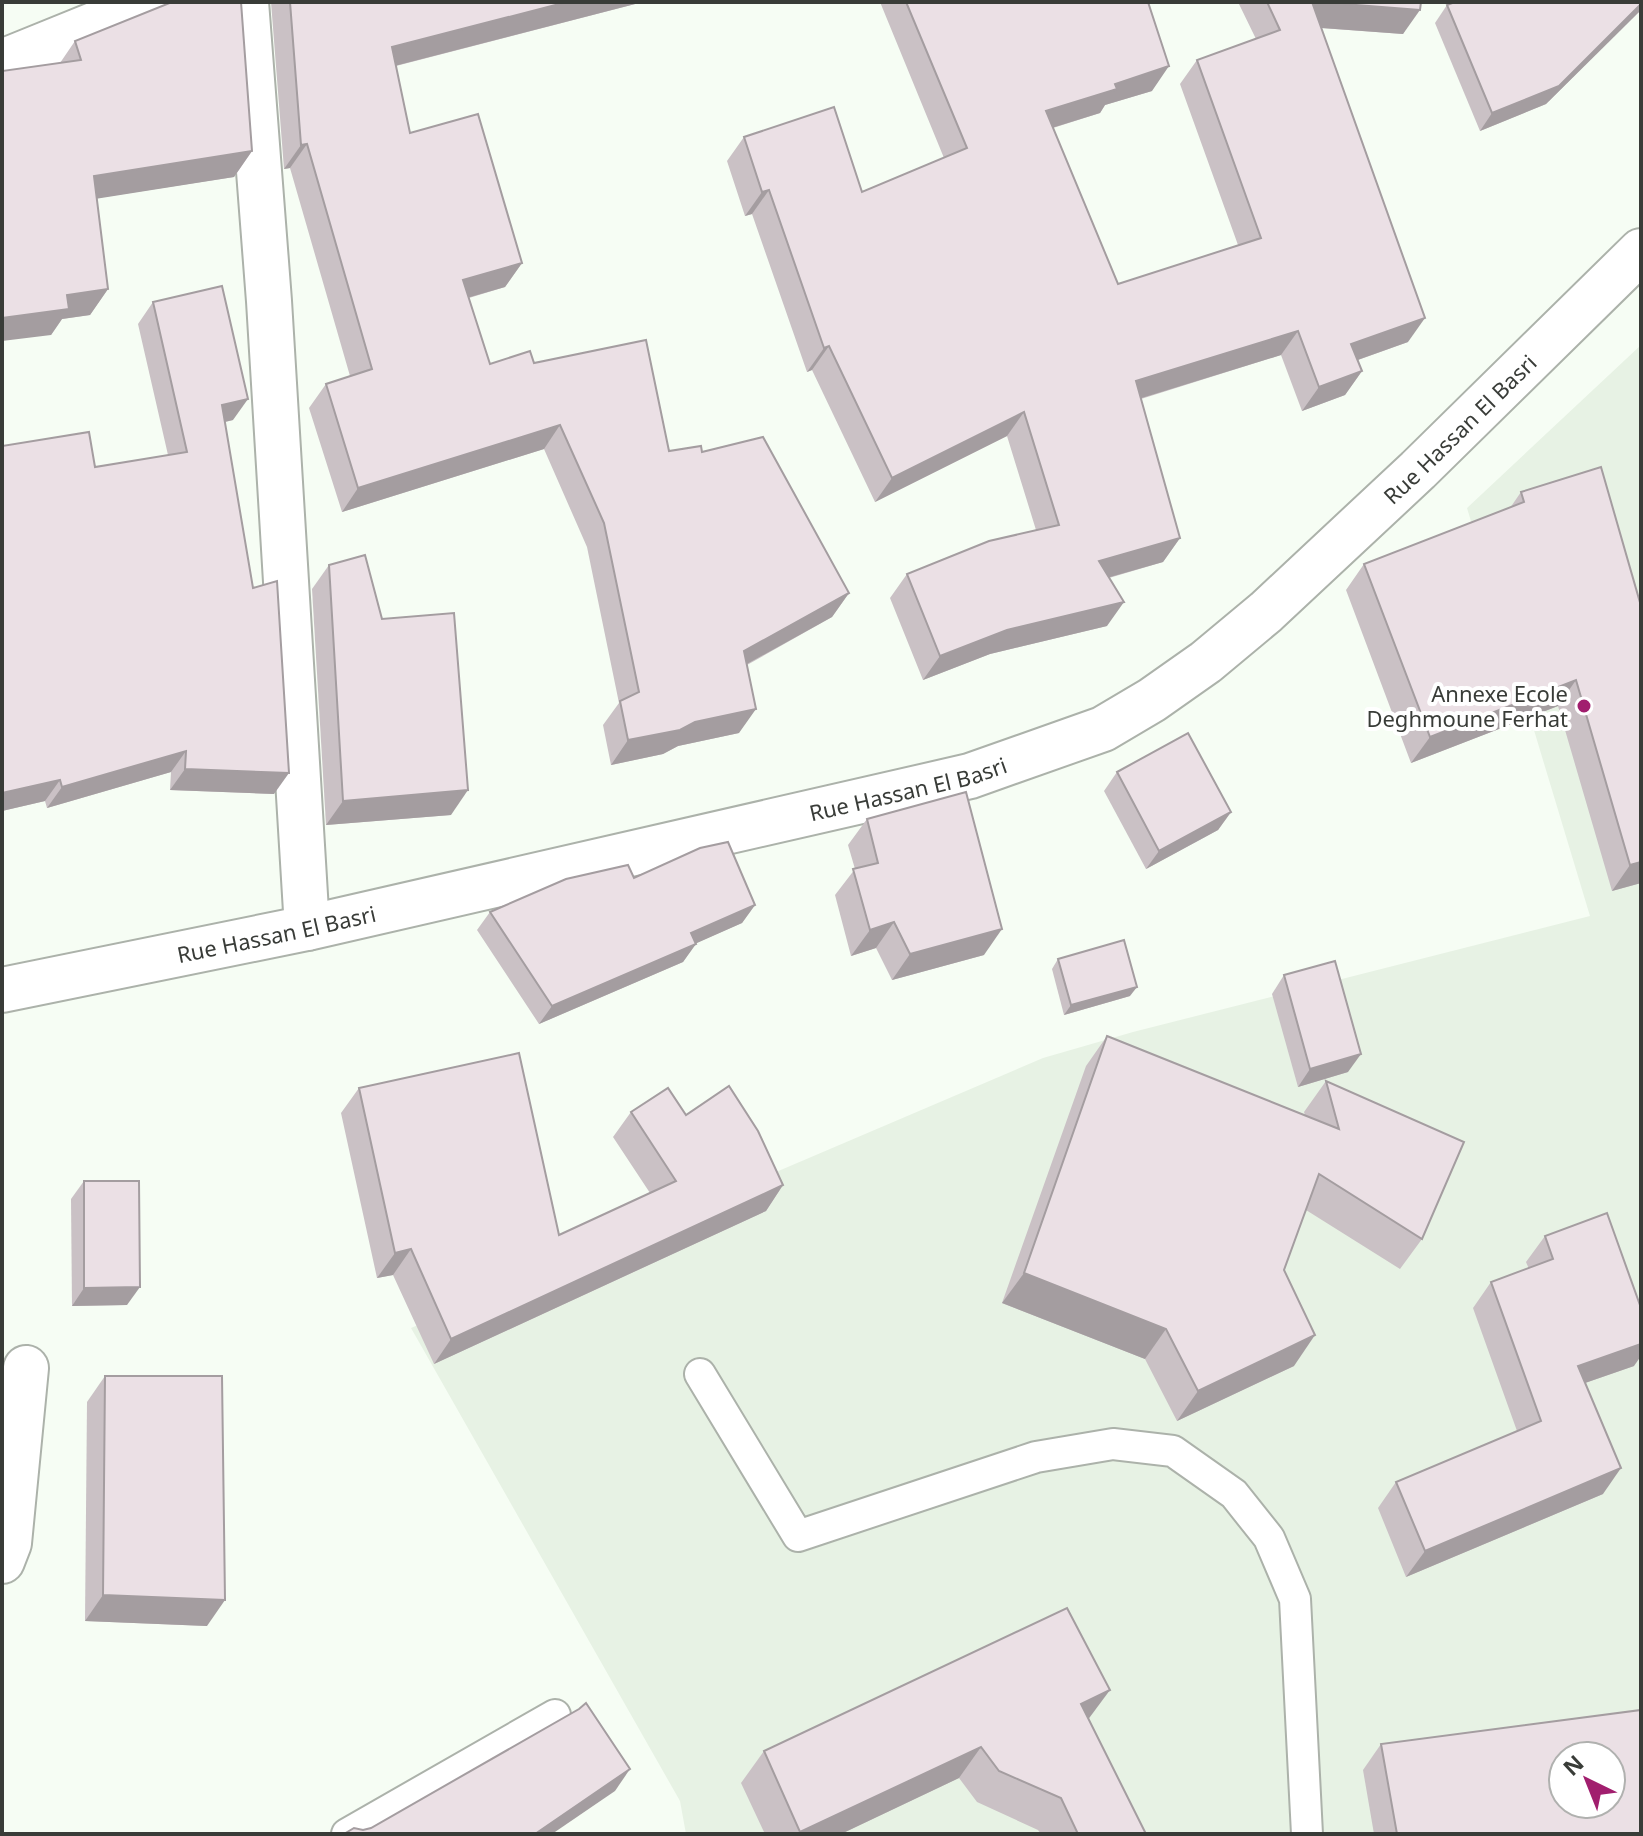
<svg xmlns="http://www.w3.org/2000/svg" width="1643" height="1836" font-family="'Noto Sans',sans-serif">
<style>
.built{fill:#e7f2e4;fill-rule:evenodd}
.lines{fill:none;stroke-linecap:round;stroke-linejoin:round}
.service-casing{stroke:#acb2aa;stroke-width:34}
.minor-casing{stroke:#acb2aa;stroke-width:48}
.service{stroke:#fff;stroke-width:30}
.minor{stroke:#fff;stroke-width:44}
.wall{fill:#cac1c5}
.shaded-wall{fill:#a49da0}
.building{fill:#ebe0e5;stroke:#a49da0;stroke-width:2;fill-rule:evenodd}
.poi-dot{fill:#a11e6e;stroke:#fff;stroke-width:3}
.labels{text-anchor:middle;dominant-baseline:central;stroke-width:8;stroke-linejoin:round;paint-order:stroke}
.street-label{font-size:22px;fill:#393c38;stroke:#fff}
.poi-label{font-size:22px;fill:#393c38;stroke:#fff;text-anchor:end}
</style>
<rect width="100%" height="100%" fill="#f6fdf4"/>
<path class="built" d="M1641,345V1834H686L680,1801L411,1328L1043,1058L1133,1032L1590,916L1467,508ZM1563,1756H1611V1804H1563Z"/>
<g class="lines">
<g class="service-casing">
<g id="service">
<path d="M700,1374L798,1536L1036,1457L1113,1444L1173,1451L1234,1494L1269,1538L1295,1599L1307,1834"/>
<path d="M347,1834L555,1715"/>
</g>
</g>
<g class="minor-casing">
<g id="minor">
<path d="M246,2L269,301L307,928"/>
<path d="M2,62L150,2"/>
<path id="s1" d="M2,990L307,928L970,776L1103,729L1152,700L1206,662L1266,612L1418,470L1641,251"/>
<path d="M2,1561L9,1543L26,1368"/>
</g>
</g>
<use href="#service" class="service"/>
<use href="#minor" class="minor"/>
</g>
<g class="wall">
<path d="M271,2H640L639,3L396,66L410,133L522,263L505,287L469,298L490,364L534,363L669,451L702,452L849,593L832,617L747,665L739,733L678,746L663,754L611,765L603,725L619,703L587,547L544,449L342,512L309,408L326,384L350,376L290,168L284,169Z"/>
<path d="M880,2H1148L1152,91L1105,105L1100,113L1053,128L1118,284L1238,245L1180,84L1197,60L1256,39L1238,2H1421L1403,34L1321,28L1408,342L1358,360L1362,371L1345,395L1302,411L1281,355L1141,399L1180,538L1163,562L1109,578L1107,626L990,654L923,680L890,598L907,574L1036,530L1007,436L875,502L812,370L807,372L752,214L745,216L727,161L744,137L862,192L944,158Z"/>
<path d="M1641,2V10L1546,104L1480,131L1435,23L1447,5Z"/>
<path d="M75,41L252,151L234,177L97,198L108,289L90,315L62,319L51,335L60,63Z"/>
<path d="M153,302L233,420L225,422L274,794L170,790L171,772L47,808L45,801L2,811V446L95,467L168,455L138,324Z"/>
<path d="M1521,492L1641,883L1612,891L1558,706L1411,763L1346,590L1364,564L1510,508Z"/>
<path d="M329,565L382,619L451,815L326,825L312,589Z"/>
<path d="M1117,772L1231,812L1218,830L1146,869L1104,791Z"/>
<path d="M867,819L984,955L892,980L876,948L851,956L835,895L855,869L848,845Z"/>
<path d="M634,878L755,905L742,923L696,943L683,962L539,1024L477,930L490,912Z"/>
<path d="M1058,959L1130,996L1064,1015L1052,969Z"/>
<path d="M1284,975L1348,1072L1298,1087L1272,994Z"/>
<path d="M1107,1036L1305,1115L1304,1112L1326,1081L1422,1239L1400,1269L1306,1210L1284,1270L1294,1366L1177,1421L1145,1359L1002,1303L1086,1066Z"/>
<path d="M359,1088L559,1235L650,1193L613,1137L631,1112L686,1115L783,1185L766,1211L434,1364L393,1275L377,1278L341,1113Z"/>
<path d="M84,1181L127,1305L72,1306L71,1199Z"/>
<path d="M1545,1236L1634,1366L1585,1383L1603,1494L1406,1577L1378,1508L1396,1482L1517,1431L1473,1308L1491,1282L1529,1269L1526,1262Z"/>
<path d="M105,1376L207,1626L85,1621L87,1402Z"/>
<path d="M1089,1720L1146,1834H1041L1038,1830L977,1802L959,1778L841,1834H765L741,1783L764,1751Z"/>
<path d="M1381,1744L1641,1834H1374L1363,1770Z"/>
</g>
<g class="shaded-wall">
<path d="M567,2H640L639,3L375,71L392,47Z"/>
<path d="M1311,2L1420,10L1403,34L1295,26Z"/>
<path d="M1641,4V10L1546,104L1480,131L1492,113Z"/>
<path d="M1169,66L1152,91L1105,105L1100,113L1029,135L1046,111L1115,84Z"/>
<path d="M307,144L290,168L284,169L301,145Z"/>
<path d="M252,151L234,177L76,202L94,176Z"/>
<path d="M769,190L752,214L745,216L762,192Z"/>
<path d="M522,263L505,287L446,304L463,280Z"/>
<path d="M108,289L90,315L62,319L51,335L2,341V318L67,295Z"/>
<path d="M1425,318L1408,342L1335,368L1351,344Z"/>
<path d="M1298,331L1281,355L1119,405L1136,381Z"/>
<path d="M829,346L812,370L807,372L824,348Z"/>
<path d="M1362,371L1345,395L1302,411L1319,387Z"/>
<path d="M248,399L233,420L207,426L222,405Z"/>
<path d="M1024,412L1007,436L875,502L892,478Z"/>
<path d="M560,425L544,449L342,512L358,488Z"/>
<path d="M1180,538L1163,562L1082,585L1099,561Z"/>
<path d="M849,593L832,617L727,675L744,651Z"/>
<path d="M1124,602L1107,626L990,654L923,680L940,656L1007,630Z"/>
<path d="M1576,680L1558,706L1411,763L1430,737Z"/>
<path d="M756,709L739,733L678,746L663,754L611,765L628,740L695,722Z"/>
<path d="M186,751L171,772L47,808L62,787Z"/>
<path d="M185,769L289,773L274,794L170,790Z"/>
<path d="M60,780L45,801L2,811V793Z"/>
<path d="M468,790L451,815L326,825L343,801Z"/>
<path d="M1231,812L1218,830L1146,869L1159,851Z"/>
<path d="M1641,862V883L1612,891L1630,865Z"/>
<path d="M755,905L742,923L679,951L691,933Z"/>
<path d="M894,922L876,948L851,956L870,930Z"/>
<path d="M1002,929L984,955L892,980L910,954Z"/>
<path d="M696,944L683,962L539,1024L552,1006Z"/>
<path d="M1137,987L1130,996L1064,1015L1071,1005Z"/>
<path d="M1361,1054L1348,1072L1298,1087L1310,1069Z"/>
<path d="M783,1185L766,1211L434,1364L451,1339Z"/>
<path d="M411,1249L393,1275L377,1278L395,1253Z"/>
<path d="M1024,1273L1166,1329L1145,1359L1002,1303Z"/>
<path d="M140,1287L127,1305L72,1306L84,1288Z"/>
<path d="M1315,1335L1294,1366L1177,1421L1198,1391Z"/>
<path d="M1641,1344V1356L1634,1366L1559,1392L1578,1366Z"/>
<path d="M1621,1468L1603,1494L1406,1577L1425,1551Z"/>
<path d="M103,1595L225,1600L207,1626L85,1621Z"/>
<path d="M1110,1690L1087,1721L1081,1704Z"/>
<path d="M981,1747L959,1778L841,1834H799L800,1832Z"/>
<path d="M630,1769L615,1791L552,1834H535Z"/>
</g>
<g class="building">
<path d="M172,2H241L252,151L94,176L108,289L67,295L69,309L2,318V71L81,60L75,41Z"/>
<path d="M290,2H567L392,47L410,133L478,114L522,263L463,280L490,364L530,351L534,363L646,340L669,451L701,446L702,452L763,437L849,593L744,651L756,709L695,722L680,730L628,740L620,701L639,692L604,523L560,425L358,488L326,384L372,369L307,144L301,145Z"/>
<path d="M906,2H1148L1169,66L1115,84L1117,89L1046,111L1118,284L1261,238L1197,60L1280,30L1267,2H1312L1425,318L1351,344L1362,371L1319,387L1298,331L1136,381L1180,538L1099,561L1124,602L1007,630L940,656L907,574L989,541L1059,525L1024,412L892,478L829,346L824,348L769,190L762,192L744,137L834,107L862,192L967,148Z"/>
<path d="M1318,2H1421L1420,10Z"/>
<path d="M1455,2H1641V4L1559,86L1492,113L1447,5Z"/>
<path d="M222,286L248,399L222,405L253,588L277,581L289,773L185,769L186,751L62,787L60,780L2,793V446L89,432L95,467L187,452L153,302Z"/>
<path d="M1601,467L1641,606V862L1630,865L1576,680L1430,737L1364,564L1524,502L1521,492Z"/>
<path d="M365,555L382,619L454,613L468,790L343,801L329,565Z"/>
<path d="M1188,733L1231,812L1159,851L1117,772Z"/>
<path d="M966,792L1002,929L910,954L894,922L870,930L853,869L878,863L867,819Z"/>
<path d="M728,842L755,905L691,933L696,944L552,1006L490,912L566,879L628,865L634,878L700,848Z"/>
<path d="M1124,940L1137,987L1071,1005L1058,959Z"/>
<path d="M1335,961L1361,1054L1310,1069L1284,975Z"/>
<path d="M1107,1036L1339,1129L1326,1081L1464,1142L1422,1239L1319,1174L1284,1270L1315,1335L1198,1391L1166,1329L1024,1273Z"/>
<path d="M519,1053L559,1235L676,1181L631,1112L668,1088L686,1115L729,1086L758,1131L783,1185L451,1339L411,1249L395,1253L359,1088Z"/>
<path d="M84,1181H139L140,1287L84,1288Z"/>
<path d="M1607,1213L1641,1308V1344L1578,1366L1621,1468L1425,1551L1396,1482L1541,1421L1491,1282L1553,1259L1545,1236Z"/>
<path d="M105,1376H222L225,1600L103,1595Z"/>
<path d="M1067,1608L1110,1690L1081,1704L1146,1834H1078L1061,1798L999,1771L981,1747L800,1832L764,1751Z"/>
<path d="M586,1703L630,1769L535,1834H344L354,1828L363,1830L371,1828L579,1709Z"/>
<path d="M1641,1710V1834H1397L1381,1744ZM1563,1756H1611V1804H1563Z"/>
</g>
<circle class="poi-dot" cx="1584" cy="706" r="8"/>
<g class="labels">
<g class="street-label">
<text stroke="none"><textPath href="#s1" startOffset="1600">Rue Hassan El Basri</textPath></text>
<text stroke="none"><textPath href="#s1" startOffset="928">Rue Hassan El Basri</textPath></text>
<text stroke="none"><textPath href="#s1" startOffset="280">Rue Hassan El Basri</textPath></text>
</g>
<g class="poi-label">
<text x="1568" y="693">Annexe Ecole<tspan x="1568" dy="25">Deghmoune Ferhat</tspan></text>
</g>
</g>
<rect width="1643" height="1836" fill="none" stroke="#393c38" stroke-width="8"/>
<g transform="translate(1587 1780) rotate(317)"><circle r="38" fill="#ffffff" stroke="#b0b1af" stroke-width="2"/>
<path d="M0-6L14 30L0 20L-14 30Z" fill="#a11e6e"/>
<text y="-12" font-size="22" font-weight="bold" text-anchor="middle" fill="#393c38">N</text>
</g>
</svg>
